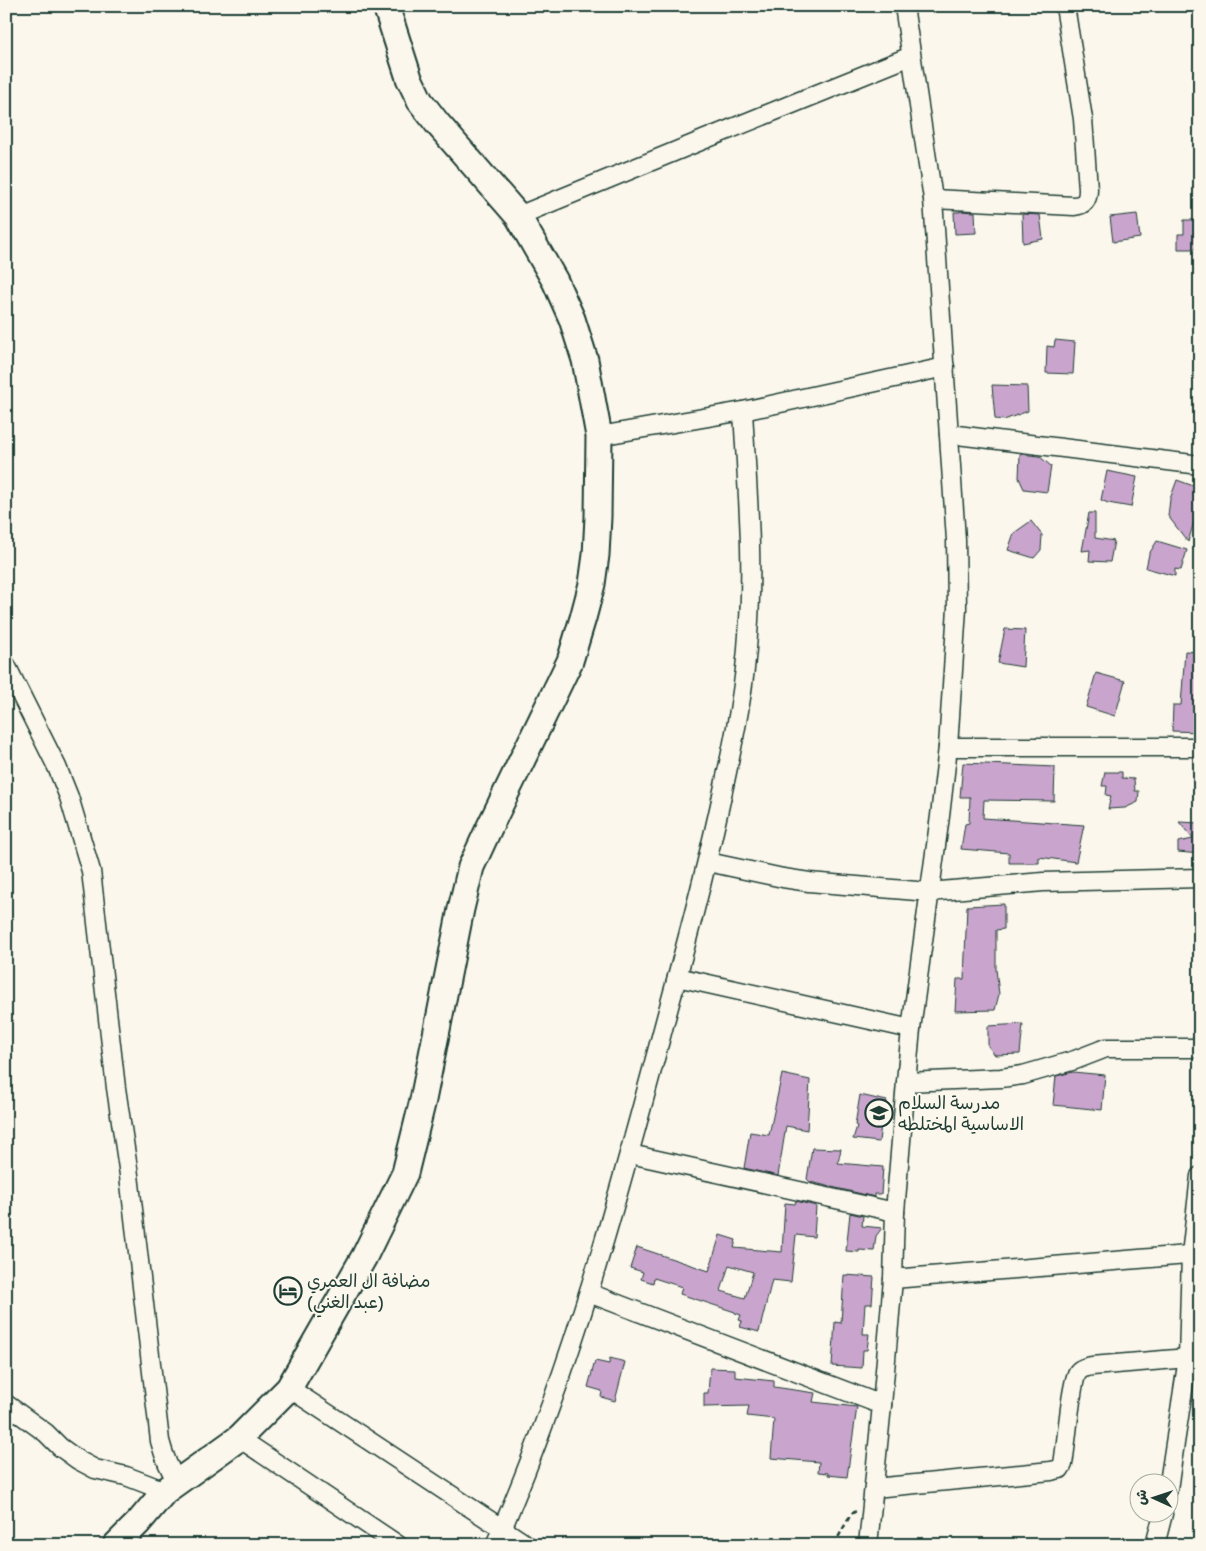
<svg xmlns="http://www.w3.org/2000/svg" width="1206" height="1551" font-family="Itim,'Playpen Sans Arabic',sans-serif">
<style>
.building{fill:#c9a4cd;stroke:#1f3d34;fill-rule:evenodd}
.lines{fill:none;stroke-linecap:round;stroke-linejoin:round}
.street-casing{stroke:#1f3d34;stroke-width:21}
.secondary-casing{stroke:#1f3d34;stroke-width:29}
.path{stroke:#1f3d34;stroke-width:2.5;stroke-dasharray:5 4;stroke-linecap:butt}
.street{stroke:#fbf7ec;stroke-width:18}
.secondary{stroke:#fbf7ec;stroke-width:25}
.labels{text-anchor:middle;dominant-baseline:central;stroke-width:4;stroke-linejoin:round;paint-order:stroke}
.poi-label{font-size:18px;fill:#1f3d34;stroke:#fbf7ec;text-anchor:start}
</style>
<rect width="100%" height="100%" fill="#fbf7ec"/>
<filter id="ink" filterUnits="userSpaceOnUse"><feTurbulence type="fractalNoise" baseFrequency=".02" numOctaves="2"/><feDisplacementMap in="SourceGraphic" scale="10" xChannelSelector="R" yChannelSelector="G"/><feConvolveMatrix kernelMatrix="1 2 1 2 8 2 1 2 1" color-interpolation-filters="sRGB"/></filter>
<g filter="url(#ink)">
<g class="building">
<path d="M960,211L975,212L976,233L955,234L954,212H960Z"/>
<path d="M1022,214L1040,215L1043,239L1023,243Z"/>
<path d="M1137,214L1140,238L1113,242L1110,217Z"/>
<path d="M1184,220H1200V249H1178V234H1184Z"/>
<path d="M1055,340L1075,342L1073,374L1046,373L1047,346L1054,347Z"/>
<path d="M992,385L1027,386L1028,411L1004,420L995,419Z"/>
<path d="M1020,454L1039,456L1051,466L1047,492L1024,489L1019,478Z"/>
<path d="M1107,471L1137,477L1131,507L1108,503L1101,500Z"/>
<path d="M1177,480L1199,488L1195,495L1200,502L1188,542L1168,516L1170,499Z"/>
<path d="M1089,513H1095V538L1114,541L1110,562L1089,561L1090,550L1082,551Z"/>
<path d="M1031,521L1042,535L1041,550L1034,558L1008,550L1014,533Z"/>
<path d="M1157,541L1187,550L1181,570L1175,569V576L1146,568L1149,554Z"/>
<path d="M1005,629L1025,630L1023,667L998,663Z"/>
<path d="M1185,651L1200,652V732L1172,731L1173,705H1181Z"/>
<path d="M1096,673L1125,681L1115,716L1086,707Z"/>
<path d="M963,763L1055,767L1054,801L984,800L983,818L1084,825L1076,862L1039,857V863H1009V853L961,849L965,824L969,823L970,797H960Z"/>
<path d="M1105,772H1122V778L1134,779L1135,791H1139L1138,802L1125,808L1108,809L1111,796L1106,795L1107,786H1102Z"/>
<path d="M1179,822L1200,823V854L1178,852V842L1193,839Z"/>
<path d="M1004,904V929L996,930V969L999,994L995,1010L955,1011L957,979H964L967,906Z"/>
<path d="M1023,1024L1020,1054L995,1055L988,1046V1026Z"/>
<path d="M1073,1072L1105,1075L1102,1110L1053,1105L1056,1076Z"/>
<path d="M782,1074L810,1080L807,1130L786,1126L778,1176L744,1168L750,1132L769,1135Z"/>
<path d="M860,1095L887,1101L884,1123L881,1124L879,1142L853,1139L857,1126L855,1125Z"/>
<path d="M812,1148L841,1149L838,1163L883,1167L881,1194H875V1197L810,1182L807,1179Z"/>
<path d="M796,1201L816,1206L814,1237L796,1235L791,1282L772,1280L759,1332L740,1327L742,1321L739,1320L741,1315L735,1313V1312L680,1294L682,1287L654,1278L653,1283L641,1279L643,1272L630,1268L637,1247L709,1271L720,1235L736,1240L734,1248L782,1252L785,1203L795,1204ZM729,1265L753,1272L745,1298L721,1291Z"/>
<path d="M850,1213L863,1216L862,1226L882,1228L876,1236L874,1251L859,1250V1252L846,1251Z"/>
<path d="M844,1275L874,1277L872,1304H865L863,1334H869L867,1350H863L862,1368L832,1366L835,1322L841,1323Z"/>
<path d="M610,1358L625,1362L615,1401L601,1397L602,1391L588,1387L595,1361L609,1364Z"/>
<path d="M710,1368L735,1369V1377L774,1381V1387L815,1393L813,1402L857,1407L847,1477L828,1475V1473L818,1472L819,1462L771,1458L774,1419L747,1416L749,1406L704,1407V1393H708Z"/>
</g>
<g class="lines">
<g class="street-casing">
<g id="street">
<path d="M933,199L1074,206C1085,205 1088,200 1088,189L1083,119L1065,6"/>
<path d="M518,216L703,140L911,56"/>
<path d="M949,434L1200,465"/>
<path d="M599,436L743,411L945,367"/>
<path d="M6,665L57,767L69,797L91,871L116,1088L129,1175L160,1441C164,1456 168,1468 177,1481"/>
<path d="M948,747H1200"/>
<path d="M708,862L783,878L809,882L929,892L1043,882L1200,878"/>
<path d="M677,977L911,1029"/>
<path d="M906,1082L1001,1078L1023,1075L1075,1060L1106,1048H1200"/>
<path d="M630,1154L895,1212"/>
<path d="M893,1279L1200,1254"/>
<path d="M589,1293L882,1405"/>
<path d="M289,1388L527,1545"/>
<path d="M6,1404L46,1433L60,1447L78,1460L95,1469L126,1476L165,1491"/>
<path d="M239,1438L398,1545"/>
<path d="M874,1488L1051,1471L1060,1469L1063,1464C1066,1449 1071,1381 1078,1372C1081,1368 1087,1367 1092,1366L1188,1358"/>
<path d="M1168,1489L1188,1358L1191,1255L1200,1176"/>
<path d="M495,1545C571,1374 619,1194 667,1014C688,938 708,862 724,786C735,735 745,686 748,635C754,560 747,486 743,411"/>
<path d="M868,1545L882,1405L893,1279L895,1212L906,1082L911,1029L940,816L948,747L957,608L956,540L933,199L904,6"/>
<path d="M1155,1545L1163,1514"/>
</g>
</g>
<g class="secondary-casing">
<path id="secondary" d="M116,1545L138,1523L165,1491L239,1438L289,1388L364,1257L405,1173L423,1100L461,909L471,867L490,826L570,661L583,618L592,584L596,555L598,517L599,436L585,360L572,319L555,281L518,216L437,123L420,101L409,78L386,6"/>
</g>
<path class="path" d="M834,1545L851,1514L856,1511"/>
<use href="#street" class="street"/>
<use href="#secondary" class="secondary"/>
</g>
</g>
<defs>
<g id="school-ring" transform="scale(1.4375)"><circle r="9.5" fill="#fbf7ec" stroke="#1f3d34" stroke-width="1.5"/><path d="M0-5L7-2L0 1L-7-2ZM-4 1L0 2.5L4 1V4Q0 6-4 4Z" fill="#1f3d34"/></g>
<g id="hotel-ring" transform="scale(1.4375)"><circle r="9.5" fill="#fbf7ec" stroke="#1f3d34" stroke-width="1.5"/><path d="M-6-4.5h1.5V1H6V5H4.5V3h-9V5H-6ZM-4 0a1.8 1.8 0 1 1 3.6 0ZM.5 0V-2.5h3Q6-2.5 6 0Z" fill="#1f3d34"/></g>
</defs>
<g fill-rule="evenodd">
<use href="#school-ring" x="879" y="1113"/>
<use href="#hotel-ring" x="288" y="1291"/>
</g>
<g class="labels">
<g class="poi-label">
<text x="898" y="1103">مدرسة السلام<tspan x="898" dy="21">الاساسية المختلطه</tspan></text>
<text x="307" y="1281">مضافة ال العمري<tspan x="307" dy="21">(عبد الغني)</tspan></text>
</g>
</g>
<rect width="1206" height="1551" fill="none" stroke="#fbf7ec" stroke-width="25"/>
<rect x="12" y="12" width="1181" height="1526" fill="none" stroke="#1f3d34" stroke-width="2" filter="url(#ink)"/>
<g transform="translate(1154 1498) rotate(273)"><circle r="24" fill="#fbf7ec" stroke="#a3ada2"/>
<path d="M0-4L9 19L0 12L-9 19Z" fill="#1f3d34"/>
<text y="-8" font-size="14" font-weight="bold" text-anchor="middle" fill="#1f3d34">ش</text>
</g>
</svg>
